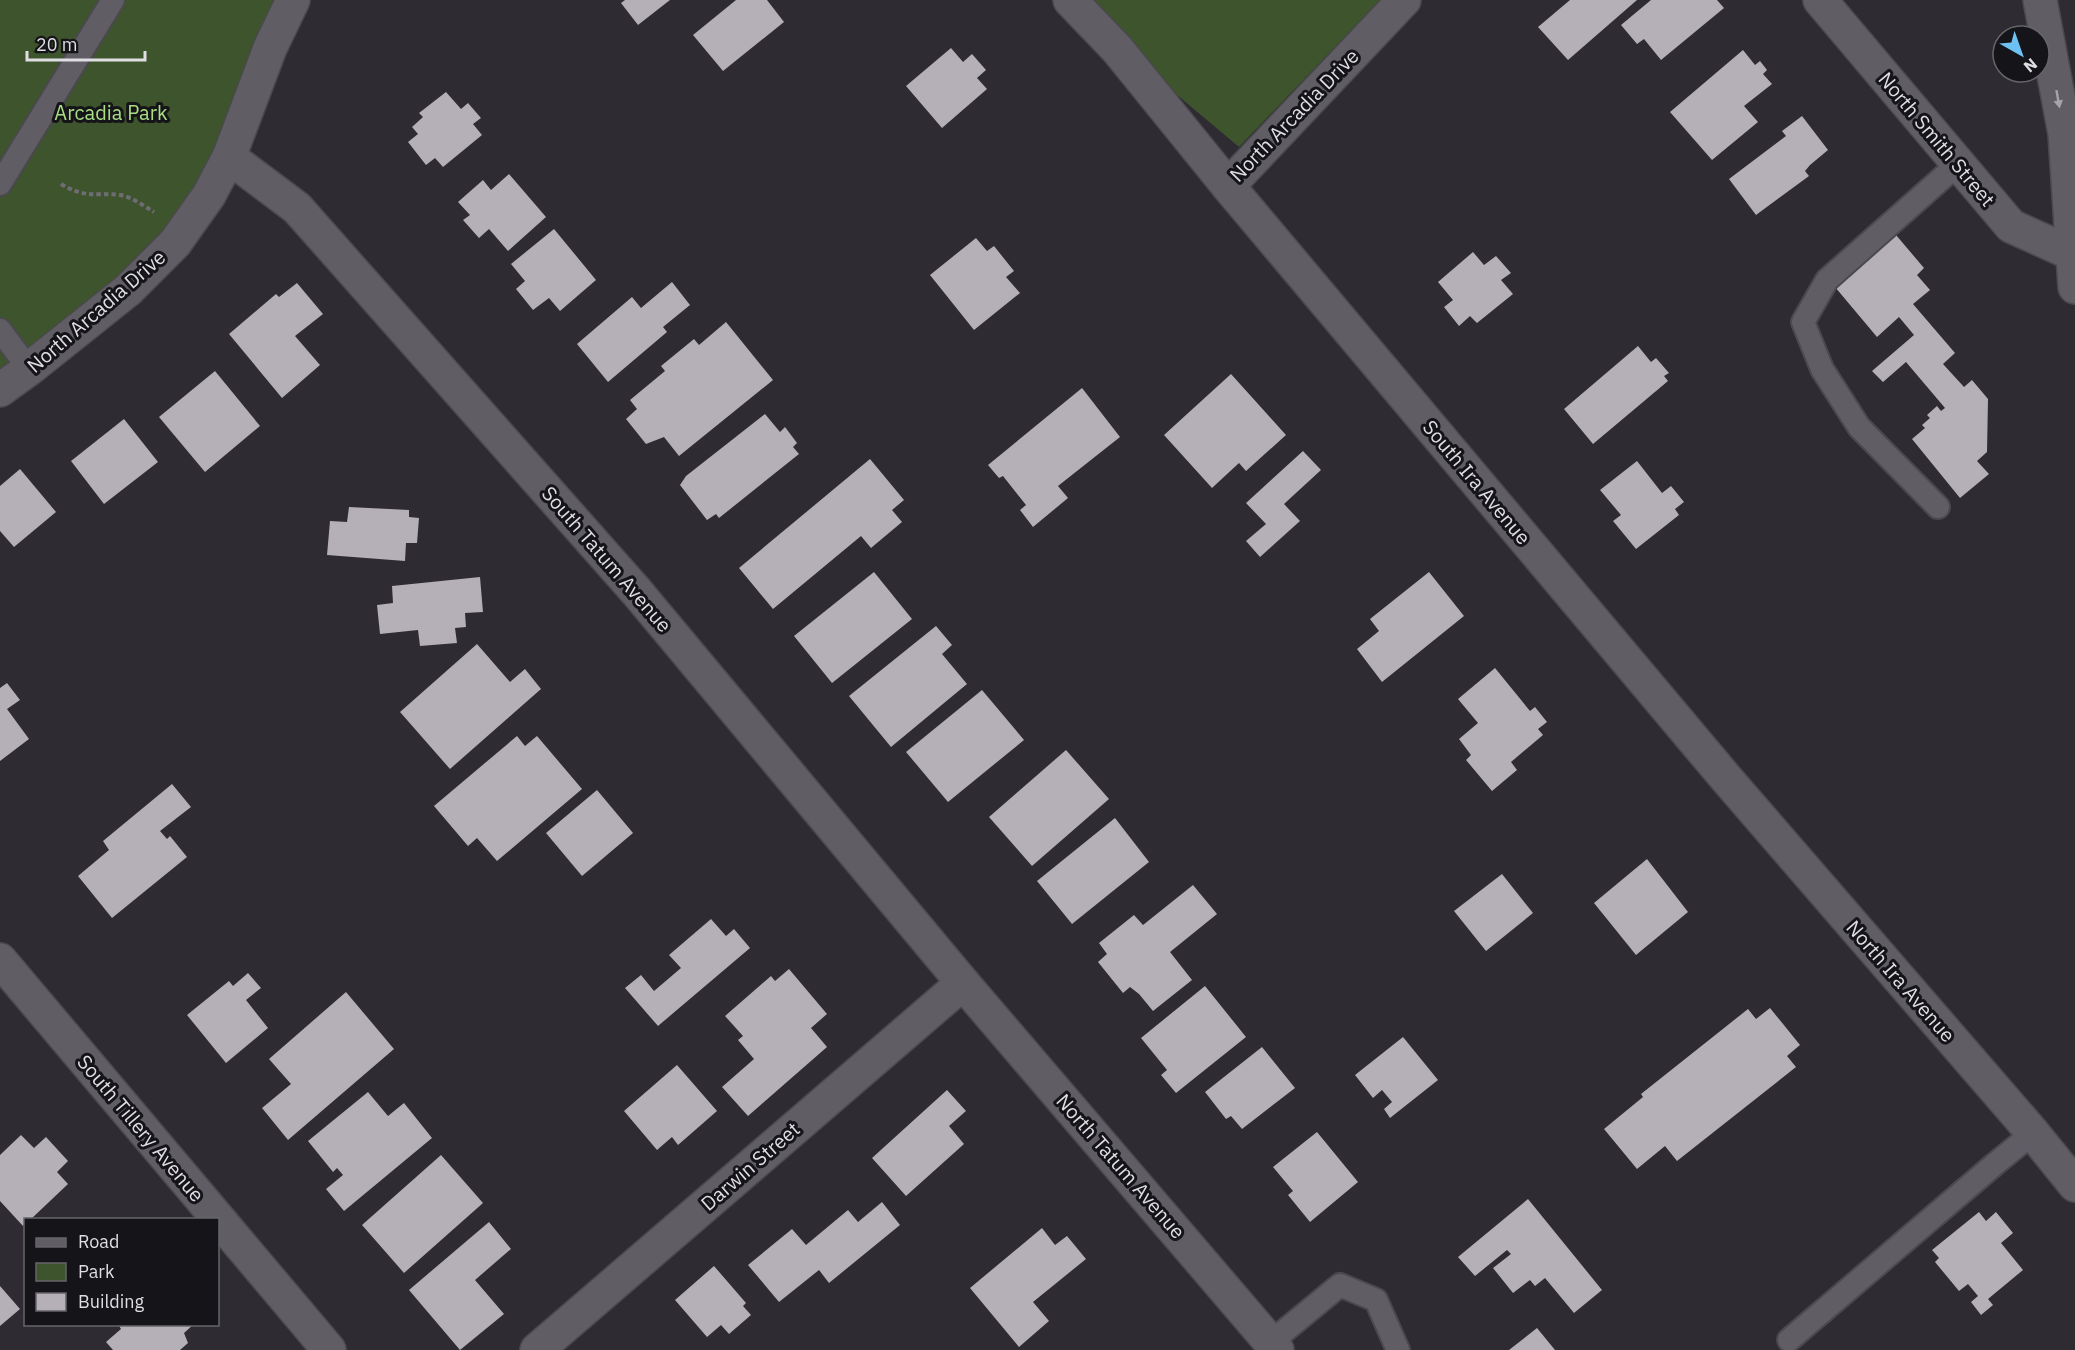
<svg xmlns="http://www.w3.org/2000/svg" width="2075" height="1350" font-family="'IBM Plex Sans',sans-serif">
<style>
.green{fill:#3d542c}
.building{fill:#b5afb7}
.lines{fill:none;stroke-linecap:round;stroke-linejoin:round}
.service-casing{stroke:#4a494e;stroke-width:26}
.minor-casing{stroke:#4a494e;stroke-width:36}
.secondary-casing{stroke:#4a494e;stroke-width:36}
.path{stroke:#6f6d73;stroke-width:4;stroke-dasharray:4.5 3;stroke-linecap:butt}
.service{stroke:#605d65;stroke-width:22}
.minor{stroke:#605d65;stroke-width:33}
.secondary{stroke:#605d65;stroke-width:33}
.oneway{fill:#a6a4aa}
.labels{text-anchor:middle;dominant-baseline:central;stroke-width:6;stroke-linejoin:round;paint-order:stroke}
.park-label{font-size:20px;fill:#a9de84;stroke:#151418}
.street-label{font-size:20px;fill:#dfdee3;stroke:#151418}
</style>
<rect width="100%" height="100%" fill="#2e2b32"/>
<g class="green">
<path d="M0,0H283L274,11L236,88L219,144L186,213L133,267L0,380Z"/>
<path d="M1061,0H1380L1239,147L1077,11Z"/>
</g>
<g class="building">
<path d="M625,0H670L638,25L621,3Z"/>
<path d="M736,0H767L784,22L723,71L693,35Z"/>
<path d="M1570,0H1637L1568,60L1538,27Z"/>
<path d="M1651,0H1717L1724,8L1661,60L1644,39L1637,44L1621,25Z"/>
<path d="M951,48L963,62L972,54L986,70L977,78L987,89L942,128L906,86Z"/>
<path d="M1743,50L1755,65L1760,61L1767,70L1763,74L1772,84L1744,106L1758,122L1712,160L1670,112Z"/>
<path d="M446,92L461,109L468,103L481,118L473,124L482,135L443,167L435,158L426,165L408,142L418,134L412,127L423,117L419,113Z"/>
<path d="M1802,116L1828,150L1810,165L1805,171L1809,176L1756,215L1729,179L1786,136L1782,131Z"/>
<path d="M509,174L546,217L508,251L489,229L479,238L463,220L470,215L458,202L483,180L491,190Z"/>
<path d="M554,229L596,280L560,311L549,298L533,310L516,289L525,281L511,264Z"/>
<path d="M1896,235L1924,268L1917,275L1930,290L1913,304L1955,353L1943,364L1964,387L1972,380L1988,399L1987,452L1977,461L1989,474L1960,498L1912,439L1925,428L1922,425L1930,418L1927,415L1937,406L1941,411L1945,408L1906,362L1883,382L1872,371L1914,335L1899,317L1877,337L1835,287Z"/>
<path d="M976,238L987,251L994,246L1014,271L1006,277L1020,293L974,330L930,275Z"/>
<path d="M1473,252L1484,265L1496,256L1511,273L1501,280L1513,294L1477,323L1470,316L1459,326L1444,307L1453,300L1438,282Z"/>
<path d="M672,282L690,305L663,327L667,332L608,382L577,344L632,297L641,308Z"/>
<path d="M297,283L323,314L295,336L320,365L282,398L229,334L276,294L279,297Z"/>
<path d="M726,322L773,380L679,456L664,437L646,444L626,419L637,409L630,400L665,371L661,366L694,339L699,345Z"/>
<path d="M1638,346L1651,362L1656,358L1669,373L1664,376L1668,381L1593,444L1564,409Z"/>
<path d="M215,371L260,426L205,472L159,417Z"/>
<path d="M1231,374L1286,435L1246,471L1239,463L1212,488L1164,435Z"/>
<path d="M1082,388L1120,437L1058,486L1068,498L1033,527L1020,510L1026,505L1003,476L999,478L988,465Z"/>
<path d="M765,414L780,432L785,427L797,443L793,447L799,454L719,518L716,514L707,520L680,485L686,476Z"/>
<path d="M124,419L158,462L104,504L71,461Z"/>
<path d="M1303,451L1321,470L1284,504L1300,521L1260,557L1246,541L1266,524L1246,503Z"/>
<path d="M870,459L904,500L892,510L902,522L871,548L861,536L773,609L739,568Z"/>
<path d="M1637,461L1662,493L1671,486L1684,502L1675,509L1679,515L1636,549L1613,521L1621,515L1600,490Z"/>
<path d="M20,469L56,512L14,547L0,531V486Z"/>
<path d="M349,507L409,510V517L419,518L417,543H406L405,561L327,555L330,521L347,522Z"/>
<path d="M874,572L912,619L832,683L794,636Z"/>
<path d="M1429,572L1464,616L1382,682L1357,649L1379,631L1370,619Z"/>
<path d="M480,577L483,612L465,613L466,627L455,628L457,643L420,646L418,630L380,634L377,605L393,603L392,586Z"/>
<path d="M936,626L952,645L942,654L967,684L891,747L849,696Z"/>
<path d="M477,644L510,682L525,669L541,689L450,769L400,712Z"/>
<path d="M1495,668L1530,711L1535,707L1547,722L1538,729L1543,735L1511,762L1517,770L1492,791L1466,760L1471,755L1459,739L1478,723L1458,699Z"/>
<path d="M7,683L20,700L7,709L29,739L0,761V688Z"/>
<path d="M982,690L1024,740L948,802L906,752Z"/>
<path d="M517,736L525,746L537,736L582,789L497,861L477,838L468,846L434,806Z"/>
<path d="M1066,750L1109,799L1032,866L989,817Z"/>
<path d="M172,784L191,807L160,831L167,839L170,836L187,857L112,918L78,876L109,850L103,841Z"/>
<path d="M597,790L633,833L582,876L546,833Z"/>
<path d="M1115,818L1149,862L1072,924L1037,881Z"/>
<path d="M1647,859L1688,912L1636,955L1594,903Z"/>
<path d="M1502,874L1533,913L1486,951L1454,911Z"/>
<path d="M1193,885L1217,914L1170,952L1192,980L1153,1011L1139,994L1130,987L1123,993L1098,962L1107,954L1099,943L1134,915L1143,925Z"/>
<path d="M711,919L726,936L734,929L750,948L658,1026L625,988L641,975L654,991L681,968L669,955Z"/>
<path d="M789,969L827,1014L811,1028L827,1047L748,1116L722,1087L754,1059L738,1040L743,1036L725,1016L771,976L775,981Z"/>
<path d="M248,973L261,988L246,1000L268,1028L226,1063L187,1015L229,981L233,986Z"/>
<path d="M1205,986L1246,1037L1176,1093L1161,1075L1167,1070L1141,1038Z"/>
<path d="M346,992L394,1049L288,1140L262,1108L291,1084L269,1059Z"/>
<path d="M1770,1008L1800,1045L1787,1056L1796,1067L1677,1161L1665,1146L1637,1169L1604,1129L1643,1097L1641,1094L1748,1009L1756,1019Z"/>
<path d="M1403,1037L1438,1080L1390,1118L1384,1109L1392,1102L1382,1090L1373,1098L1355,1075Z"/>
<path d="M1262,1047L1295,1088L1242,1129L1231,1116L1226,1119L1205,1092Z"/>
<path d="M677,1065L717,1111L678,1145L672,1137L657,1150L624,1111Z"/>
<path d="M947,1090L966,1111L949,1126L964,1144L906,1196L872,1158Z"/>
<path d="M368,1092L388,1116L404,1103L432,1138L344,1211L326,1189L343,1175L337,1168L333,1172L308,1141Z"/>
<path d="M1317,1132L1358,1182L1310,1222L1288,1195L1293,1191L1273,1167Z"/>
<path d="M21,1135L34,1148L46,1137L68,1161L57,1172L68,1184L30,1220H26L23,1226L0,1201V1155Z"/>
<path d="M441,1155L483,1203L404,1273L362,1225Z"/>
<path d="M1528,1199L1602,1290L1574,1313L1545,1278L1535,1286L1530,1280L1513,1293L1493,1268L1511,1254L1507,1250L1475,1276L1458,1257Z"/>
<path d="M882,1202L900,1225L829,1283L819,1270L779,1302L748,1265L792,1229L806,1245L848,1210L858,1222Z"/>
<path d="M1979,1212L1986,1221L1996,1212L2013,1233L2001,1243L2023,1270L1988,1299L1993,1305L1981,1315L1971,1302L1978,1296L1968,1284L1959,1291L1935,1262L1939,1258L1932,1250Z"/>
<path d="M489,1222L511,1249L475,1280L504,1314L460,1350L409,1290Z"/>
<path d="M1042,1228L1055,1245L1067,1236L1086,1259L1033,1302L1049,1321L1019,1347L970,1288Z"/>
<path d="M714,1266L746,1303L743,1306L751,1315L729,1334L721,1325L707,1337L675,1300Z"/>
<path d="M0,1286L20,1309L0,1326Z"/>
<path d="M118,1324H194L184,1333L188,1343L180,1350H113L106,1342L121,1329Z"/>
<path d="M1537,1328L1555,1350H1509Z"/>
</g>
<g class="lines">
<g class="service-casing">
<g id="service">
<path d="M0,184L113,0"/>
<path d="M0,330L29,369"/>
<path d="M1938,507L1859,427L1822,369L1803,322L1827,280L1958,164"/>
<path d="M1789,1340L1995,1164L2033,1133"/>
<path d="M1271,1342L1340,1285L1376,1300L1398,1350"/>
</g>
</g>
<g class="minor-casing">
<g id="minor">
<path d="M1070,0L1117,49L1228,186L1725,777L2033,1133L2075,1185"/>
<path d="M1820,0L2011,226L2073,254"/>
<path d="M229,157L297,208L636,591L963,983L1277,1350"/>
<path d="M1228,186L1404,0"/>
<path d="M0,390L29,369L128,290L175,243L209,195L229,157L270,48L293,0"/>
<path d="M0,960L329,1350"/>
<path d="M537,1350L963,983"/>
</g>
</g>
<g class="secondary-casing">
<path id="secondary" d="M2040,0L2065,134L2075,287"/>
</g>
<path class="path" d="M61,184C86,199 94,192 120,195C132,197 144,206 154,212"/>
<use href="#service" class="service"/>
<use href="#minor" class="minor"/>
<use href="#secondary" class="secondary"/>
</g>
<defs><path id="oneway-solid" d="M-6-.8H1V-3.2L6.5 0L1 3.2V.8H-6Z" transform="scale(1.5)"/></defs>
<use class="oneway" href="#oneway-solid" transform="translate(2058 99) rotate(80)"/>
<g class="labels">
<g class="park-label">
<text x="111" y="112">Arcadia Park</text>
</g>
<g class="street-label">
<text transform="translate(1294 115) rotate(-46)">North Arcadia Drive</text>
<text transform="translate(1937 139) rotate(50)">North Smith Street</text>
<text transform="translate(96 311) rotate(-41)">North Arcadia Drive</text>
<text transform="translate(1477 482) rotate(50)">South Ira Avenue</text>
<text transform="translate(607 559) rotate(49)">South Tatum Avenue</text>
<text transform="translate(1901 981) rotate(49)">North Ira Avenue</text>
<text transform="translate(141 1128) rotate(50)">South Tillery Avenue</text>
<text transform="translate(750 1166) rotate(-41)">Darwin Street</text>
<text transform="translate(1121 1166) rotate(49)">North Tatum Avenue</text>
</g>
</g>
<rect x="24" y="1218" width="195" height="108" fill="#151418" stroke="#666569" stroke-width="1.5"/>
<rect x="36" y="1238" width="30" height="9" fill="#605d65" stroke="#666569" stroke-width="1.5"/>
<text x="78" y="1248" font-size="18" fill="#dfdee3">Road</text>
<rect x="36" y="1263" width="30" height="18" fill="#3d542c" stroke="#666569" stroke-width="1.5"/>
<text x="78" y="1278" font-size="18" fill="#dfdee3">Park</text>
<rect x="36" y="1293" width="30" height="18" fill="#b5afb7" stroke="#666569" stroke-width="1.5"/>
<text x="78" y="1308" font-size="18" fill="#dfdee3">Building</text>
<g transform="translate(2021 54) rotate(140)"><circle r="28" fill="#151418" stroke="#666569" stroke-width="1.5"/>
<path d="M0-4.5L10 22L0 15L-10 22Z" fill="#6ec2f3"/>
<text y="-9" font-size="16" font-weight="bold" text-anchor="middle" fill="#dfdee3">N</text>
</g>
<path d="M27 51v9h118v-9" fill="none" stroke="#dfdee3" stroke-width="3"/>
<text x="36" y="51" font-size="18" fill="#dfdee3" stroke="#151418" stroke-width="4.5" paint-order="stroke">20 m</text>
</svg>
